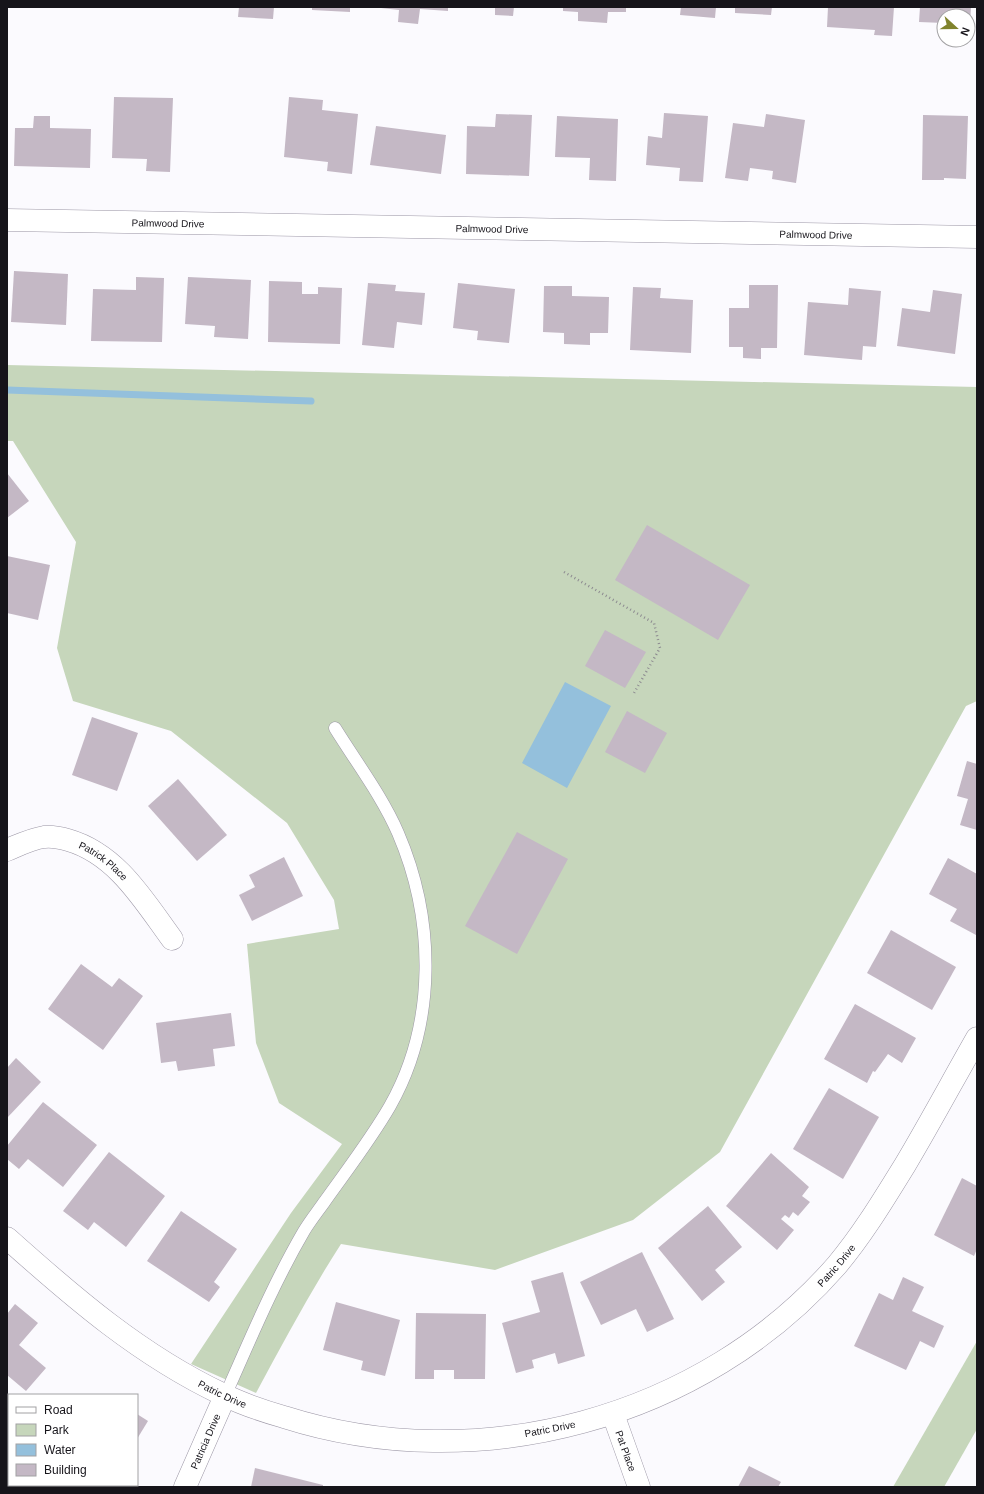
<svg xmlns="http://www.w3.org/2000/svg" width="984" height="1494" font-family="Helvetica,sans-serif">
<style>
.green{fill:#c6d6bb}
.water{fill:#94c0dc}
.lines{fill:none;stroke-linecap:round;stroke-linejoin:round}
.stream{stroke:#94c0dc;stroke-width:7}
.building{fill:#c4b8c5}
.service-casing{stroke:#9c97a6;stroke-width:13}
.minor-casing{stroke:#9c97a6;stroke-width:23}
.path{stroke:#8d8b90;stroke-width:2.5;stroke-dasharray:1 3;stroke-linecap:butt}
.service{stroke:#fff;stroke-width:12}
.minor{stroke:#fff;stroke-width:22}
.labels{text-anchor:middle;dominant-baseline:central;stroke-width:3;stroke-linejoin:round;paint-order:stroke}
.street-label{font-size:10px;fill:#16141a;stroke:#fff}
</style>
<rect width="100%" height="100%" fill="#fbfafe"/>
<g class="green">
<path d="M7,365L977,387V701L966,706L720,1152L633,1220L495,1270L341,1244C310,1292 283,1343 256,1393L191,1364L291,1213L342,1144L279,1103L256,1043L247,944L339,929L334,900L287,823L171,731L73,701L57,648L76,542L13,441H7Z"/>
<path d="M977,1341V1429L944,1487H893Z"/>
</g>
<path class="water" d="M565,682L611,706L567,788L522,763Z"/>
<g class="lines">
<path class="stream" d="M7,390L311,401"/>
</g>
<g class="building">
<path d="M239,7H274L273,19L238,17Z"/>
<path d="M312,7H350V12L312,10Z"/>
<path d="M381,7H448V11L420,9L418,24L398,22L399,10L381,8Z"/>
<path d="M495,7H514L513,16L495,15Z"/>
<path d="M563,7H626V12H608L607,23L578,21V12L563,11Z"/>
<path d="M681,7H716L715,18L680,15Z"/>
<path d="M735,7H772L771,15L735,13Z"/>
<path d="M828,7H894L892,36L874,35L875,30L827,27Z"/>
<path d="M920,7H971L970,24H968V16H944V23L919,22Z"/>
<path d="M114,97L173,98L170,172L146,171L147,159L112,158Z"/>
<path d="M289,97L323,100L322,110L358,114L352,174L327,171L328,162L284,157Z"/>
<path d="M664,113L708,116L703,182L679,181L680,168L646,165L648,136L662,138Z"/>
<path d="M496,114L532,115L529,176L466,174L467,126L495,127Z"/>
<path d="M766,114L805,120L796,183L772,179L773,171L750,168L748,181L725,178L733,123L764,127Z"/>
<path d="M923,115L968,116L966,179L944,178V180H922Z"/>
<path d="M34,116H50V128L91,129L90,168L14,166L15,128H33Z"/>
<path d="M557,116L618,119L616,181L589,180L590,158L555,157Z"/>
<path d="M376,126L446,135L441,174L370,165Z"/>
<path d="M14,271L68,274L66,325L11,322Z"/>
<path d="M136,277L164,278L162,342L91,341L93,289L136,290Z"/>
<path d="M188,277L251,280L248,339L214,337L215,326L185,324Z"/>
<path d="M269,281L302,282V294H318V287L342,288L340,344L268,342Z"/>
<path d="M368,283L396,285L395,291L425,293L422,325L397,322L394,348L362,345Z"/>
<path d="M458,283L515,289L509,343L477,340L478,331L453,328Z"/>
<path d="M749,285H778L777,348H761V359L743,358V347H729V308H749Z"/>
<path d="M544,286H572V296L609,297L608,333H590V345L564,344V333L543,332Z"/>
<path d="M633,287L661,288L660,298L693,300L691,353L630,350Z"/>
<path d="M849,288L881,291L876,347L863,346L862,360L804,355L808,302L848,305Z"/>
<path d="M933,290L962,294L955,354L897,346L902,308L930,312Z"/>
<path d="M7,473L29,501L7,518Z"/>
<path d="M647,525L750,585L718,640L615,580Z"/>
<path d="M7,556L50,565L38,620L7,613Z"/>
<path d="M605,630L646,652L625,688L585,666Z"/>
<path d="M627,711L667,733L645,773L605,752Z"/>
<path d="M92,717L138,733L117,791L72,775Z"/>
<path d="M967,761L977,764V830L960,825L968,799L957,796Z"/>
<path d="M178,779L227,835L197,861L148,806Z"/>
<path d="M517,832L568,859L517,954L465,926Z"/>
<path d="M284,857L303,896L252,921L239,895L255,887L249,875Z"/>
<path d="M948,858L977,874V932L976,935L950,921L957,909L929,894Z"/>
<path d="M891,930L956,967L932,1010L867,973Z"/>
<path d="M81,964L112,987L119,978L143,996L103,1050L48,1009Z"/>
<path d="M855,1004L916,1038L902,1063L888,1054L875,1072L873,1071L867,1083L824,1059Z"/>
<path d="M231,1013L235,1046L213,1049L215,1066L178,1071L176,1061L161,1063L156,1023Z"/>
<path d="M16,1058L41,1082L7,1118V1068Z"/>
<path d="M829,1088L879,1117L843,1179L793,1149Z"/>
<path d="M43,1102L97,1145L63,1187L28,1159L19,1169L7,1159V1146Z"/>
<path d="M109,1152L165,1196L126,1247L94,1222L88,1230L63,1211Z"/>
<path d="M771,1153L809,1187L802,1196L810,1202L798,1216L793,1212L789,1218L785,1215L781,1219L794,1230L777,1250L726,1206Z"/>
<path d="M962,1178L977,1186V1249L974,1256L934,1235Z"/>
<path d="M708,1206L742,1247L715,1270L725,1282L702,1301L658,1248Z"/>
<path d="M181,1211L237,1249L214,1282L220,1287L209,1302L147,1261Z"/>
<path d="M642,1252L674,1319L647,1332L636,1309L601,1325L580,1282Z"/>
<path d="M563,1272L585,1356L558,1364L555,1353L532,1360L534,1368L516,1373L502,1323L540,1312L531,1281Z"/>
<path d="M903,1277L924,1287L912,1311L944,1326L934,1348L920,1341L906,1370L854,1346L879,1293L893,1300Z"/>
<path d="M336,1302L400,1320L385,1376L361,1370L363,1361L323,1350Z"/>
<path d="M15,1304L38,1323L19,1345L46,1368L26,1391L7,1375V1314Z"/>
<path d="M416,1313L486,1314L485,1379H454V1370H434V1379H415Z"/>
<path d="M137,1414L148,1421L137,1439Z"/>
<path d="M749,1466L781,1482L778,1487H738Z"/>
<path d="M255,1468L323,1485V1487H251Z"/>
</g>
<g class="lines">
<g class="service-casing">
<path id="service" d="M225,1396C250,1340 273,1284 304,1231C310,1221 318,1211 325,1201C347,1170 371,1139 390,1106C437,1023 435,919 398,833C382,796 356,762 335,728"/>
</g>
<g class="minor-casing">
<g id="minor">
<path id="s1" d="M7,220L977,237"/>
<path id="s2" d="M7,850C19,845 31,839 44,837C52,836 61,838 68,840C117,854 144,901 172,939"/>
<path id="s3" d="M7,1238C74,1298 140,1355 222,1394C242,1404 263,1411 284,1417C478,1479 703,1419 837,1265C863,1234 884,1199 905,1165C930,1123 953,1080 977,1038"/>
<path id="s4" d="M613,1414L639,1487"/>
<path id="s5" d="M185,1487L225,1396"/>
</g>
</g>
<path class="path" d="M564,572L654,623L660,648L634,693"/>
<use href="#service" class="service"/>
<use href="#minor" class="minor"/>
</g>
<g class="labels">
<g class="street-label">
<text stroke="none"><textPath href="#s1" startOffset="161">Palmwood Drive</textPath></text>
<text stroke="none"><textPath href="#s1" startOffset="485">Palmwood Drive</textPath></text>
<text stroke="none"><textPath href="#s1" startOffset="809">Palmwood Drive</textPath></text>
<text stroke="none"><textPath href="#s2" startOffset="105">Patrick Place</textPath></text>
<text stroke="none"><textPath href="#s3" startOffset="938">Patric Drive</textPath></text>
<text stroke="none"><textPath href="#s3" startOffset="267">Patric Drive</textPath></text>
<text transform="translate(550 1429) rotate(-11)">Patric Drive</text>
<text stroke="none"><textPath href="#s5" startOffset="50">Patricia Drive</textPath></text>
<text stroke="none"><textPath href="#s4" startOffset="39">Pat Place</textPath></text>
</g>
</g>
<rect width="984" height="1494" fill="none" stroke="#16141a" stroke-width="16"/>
<rect x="8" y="1394" width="130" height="92" fill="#ffffff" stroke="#a2a1a3"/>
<rect x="16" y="1407" width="20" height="6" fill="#ffffff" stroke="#a2a1a3"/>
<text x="44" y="1414" font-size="12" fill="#16141a">Road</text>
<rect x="16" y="1424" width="20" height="12" fill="#c6d6bb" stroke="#a2a1a3"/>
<text x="44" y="1434" font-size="12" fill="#16141a">Park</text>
<rect x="16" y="1444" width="20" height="12" fill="#94c0dc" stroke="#a2a1a3"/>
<text x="44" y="1454" font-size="12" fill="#16141a">Water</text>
<rect x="16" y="1464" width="20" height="12" fill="#c4b8c5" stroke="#a2a1a3"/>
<text x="44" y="1474" font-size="12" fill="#16141a">Building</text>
<g transform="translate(956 28) rotate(111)"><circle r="19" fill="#ffffff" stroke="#a2a1a3"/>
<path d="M0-3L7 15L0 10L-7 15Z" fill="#80832c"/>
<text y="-6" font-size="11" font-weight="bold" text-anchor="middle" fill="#16141a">N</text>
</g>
</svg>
